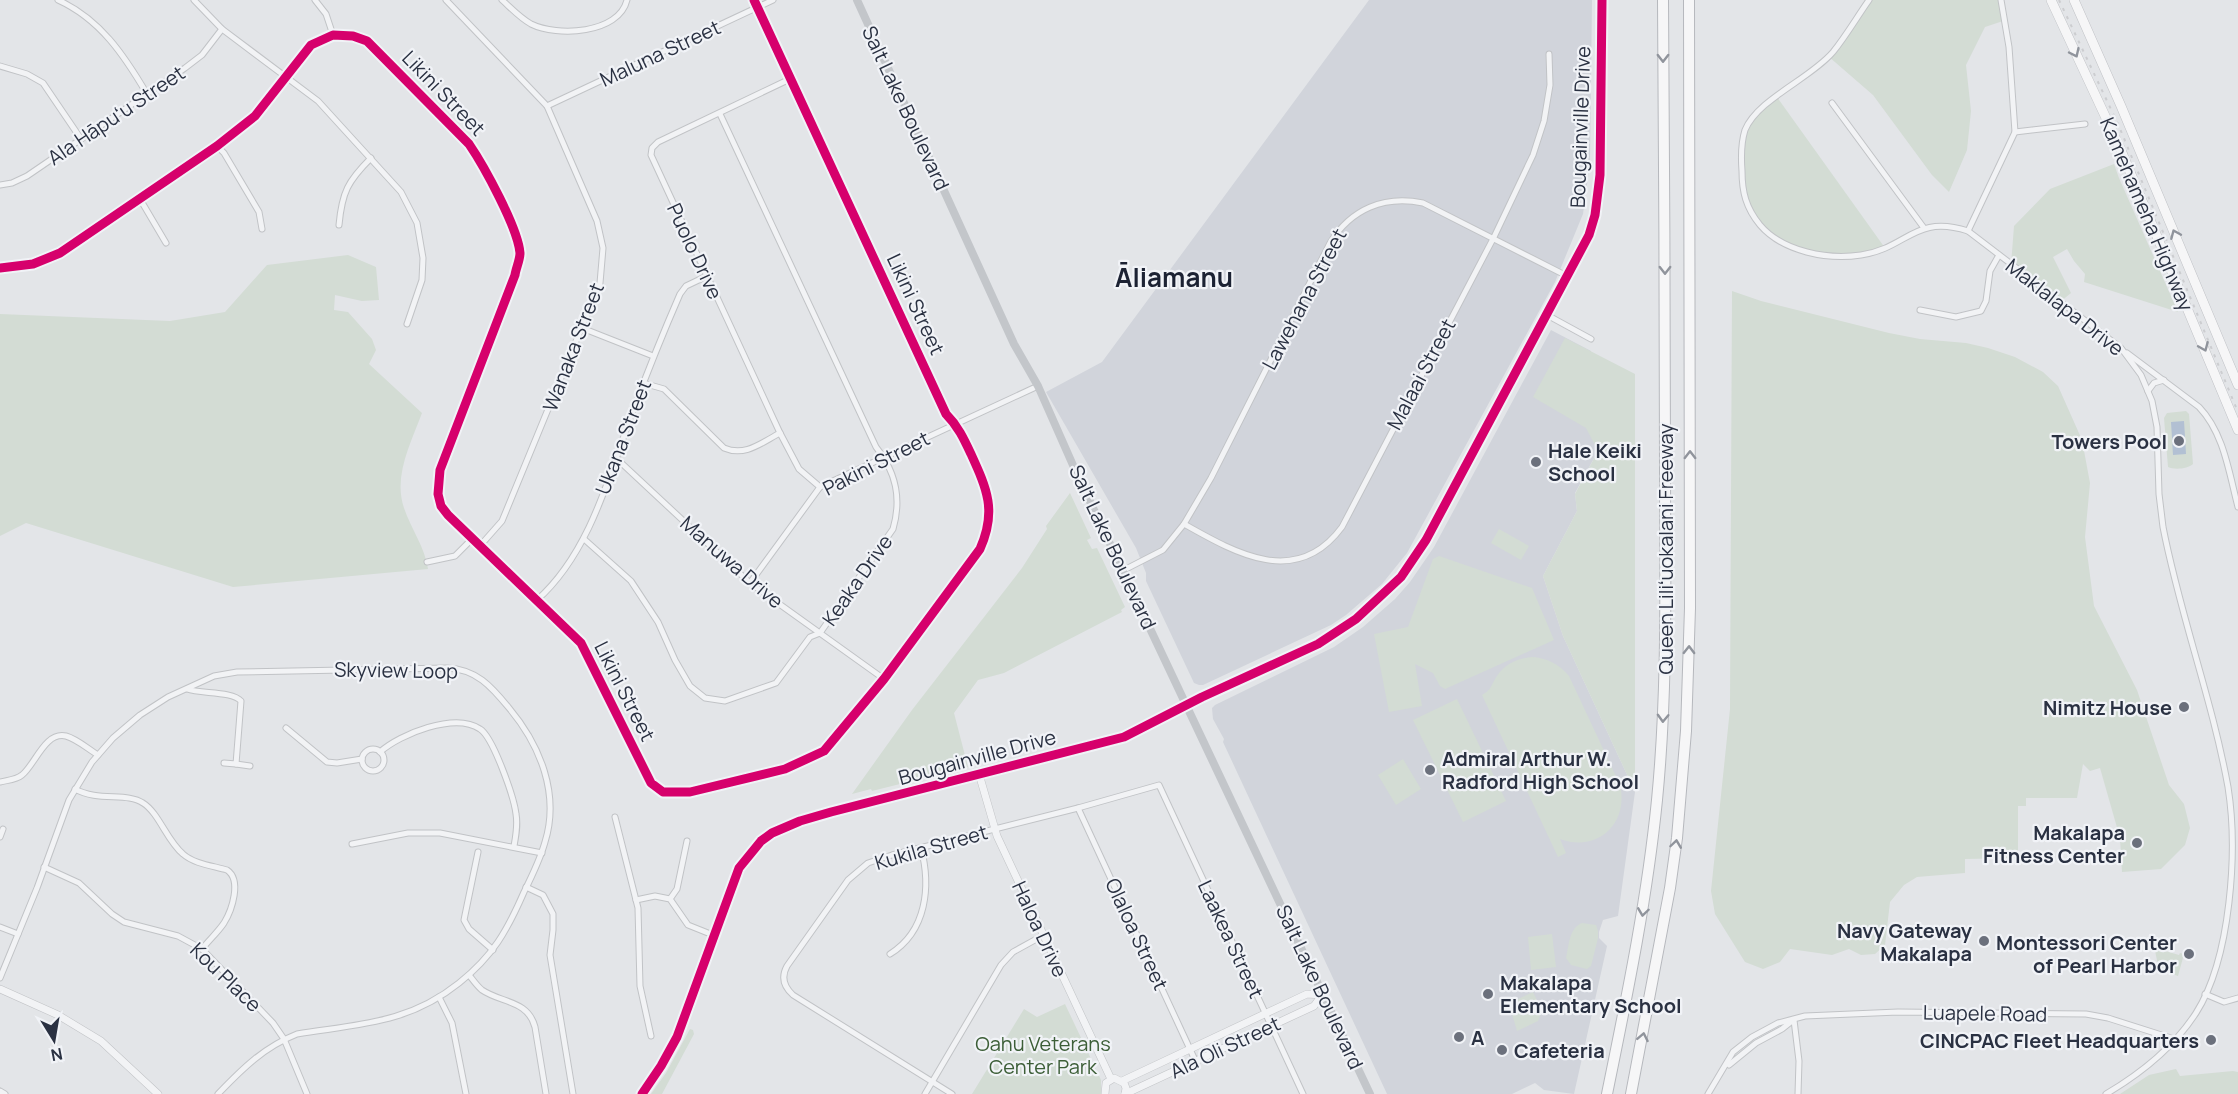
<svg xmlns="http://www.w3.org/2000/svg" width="2238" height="1094" font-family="Manrope,sans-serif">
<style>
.built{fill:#d1d4db}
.green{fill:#d3dcd4}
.water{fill:#b2c0d3}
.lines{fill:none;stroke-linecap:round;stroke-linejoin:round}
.minor-casing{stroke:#c1c3c6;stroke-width:7}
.tertiary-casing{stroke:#c1c3c6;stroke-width:8}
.primary-casing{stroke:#c0c2c6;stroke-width:10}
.motorway-casing{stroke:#b6b8bd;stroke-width:12}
.minor{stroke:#f2f3f5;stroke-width:5}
.tertiary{stroke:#f2f3f5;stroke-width:7}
.secondary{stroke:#c3c6ca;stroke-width:8}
.primary{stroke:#f6f6f7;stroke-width:9}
.motorway{stroke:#f6f6f7;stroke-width:10}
.rail{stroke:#cccdd0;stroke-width:2;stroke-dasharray:3 6;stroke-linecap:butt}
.cycleway-casing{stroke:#f1f3f7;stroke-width:13}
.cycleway{stroke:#d6006c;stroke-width:9}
.oneway{stroke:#90949c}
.poi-dot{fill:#6b707c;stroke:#f1f3f7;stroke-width:2}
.labels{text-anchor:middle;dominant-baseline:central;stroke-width:4.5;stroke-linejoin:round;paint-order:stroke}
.street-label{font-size:20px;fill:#2a3142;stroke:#f1f3f7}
.poi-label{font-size:20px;font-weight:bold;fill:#2a3142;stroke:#f1f3f7;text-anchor:end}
.park-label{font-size:20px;fill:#3c5e37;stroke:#f1f3f7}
.district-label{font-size:26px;font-weight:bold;fill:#1c2233;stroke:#f1f3f7}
</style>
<rect width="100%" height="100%" fill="#e3e5e8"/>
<g class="built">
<path d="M1369,0H1592L1590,162L1583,214L1555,282L1407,553L1382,584L1346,615L1331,625L1203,685H1199L1194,683L1146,581V573L1136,548L1046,392L1102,362Z"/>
<path d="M1551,330L1591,351L1598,451L1575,493L1577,511L1543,576L1563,636L1635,792L1618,916L1603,920L1599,932V938L1607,946L1574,1094L1544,1090L1535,1083L1512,1094H1387L1223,742L1224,739L1213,719L1212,708L1215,705L1334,647L1363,627L1395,599L1410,582L1434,547Z"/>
</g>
<g class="green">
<path d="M1869,0H2001L2006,20L1985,27L1966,65L1971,111L1967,150L1949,192L1932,175L1873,95L1828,56Z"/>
<path d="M1777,97L1885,248L1862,255H1826L1791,246L1763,228L1744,197L1742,146L1752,117Z"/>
<path d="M2114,164L2119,178L2178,312L2084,282L2085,274L2074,261L2067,249L2053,257L2071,293L2060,302L2011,265L2014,226L2050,189Z"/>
<path d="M348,255L376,267L379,300L362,301L335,295L334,310L348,312L372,339L376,350L369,364L422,413C411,443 393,476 404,508C411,529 425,547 428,569L233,587L26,523L0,536V314L170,321L225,312L267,265Z"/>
<path d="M1732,291L1761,301L1889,333L1920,339L1966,343L1988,348L2015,357L2043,372L2058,386L2082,440L2090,483L2085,537L2094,606L2137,690L2169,785L2184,804L2190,828L2185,845L2161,869L2122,872L2120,838L2100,768L2090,771L2083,764L2077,798H2026V806H2018V858L1965,859V873L1917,877L1904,885L1890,902L1885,945L1875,954L1861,955L1849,949L1832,955L1790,949L1780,962L1763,969L1745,962L1715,914L1711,891L1730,709Z"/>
<path d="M1565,338L1635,374V792L1563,636L1543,576L1577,511L1575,494L1598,451L1586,428L1533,397Z"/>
<path d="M2186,411L2189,414L2193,464C2188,469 2174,470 2168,467L2164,418L2167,413Z"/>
<path d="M1070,493L1091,538L1087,540L1092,549L1097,548L1125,607L1121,610L1122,612L1004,673L978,680L954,713L968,767L872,791L871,789L852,794L912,710L1022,568L1047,529L1046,526Z"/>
<path d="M1499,529L1529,546L1521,560L1491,543Z"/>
<path d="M1439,556L1532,588L1554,640L1445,689L1440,686L1433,673L1415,664L1422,706L1389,712L1374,634L1408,627L1433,559Z"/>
<path d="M1532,657C1547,658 1559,664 1569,676L1620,785C1629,823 1598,853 1560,839L1566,853L1558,857L1482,695C1492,690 1491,684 1497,676C1505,664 1518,658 1532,657Z"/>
<path d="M1457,699L1506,801L1463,822L1413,720Z"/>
<path d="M1403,759L1421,789L1396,805L1378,775Z"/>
<path d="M1582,923L1596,925L1598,931V938L1591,966L1587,969L1571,965L1566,958C1569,945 1569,928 1582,923Z"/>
<path d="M1552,934L1556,967L1531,970L1528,937Z"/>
<path d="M2153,941L2157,942L2155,948L2179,955L2180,953L2184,954L2178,976L2159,970Z"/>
<path d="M1533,992L1542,1011L1538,1021L1517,1031L1510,1007L1512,1002Z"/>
<path d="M1065,1004L1101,1080V1094H972L1024,1009L1037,1017Z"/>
<path d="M690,1029L693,1030L694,1034L662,1094H651L666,1073Z"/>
<path d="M2176,1069L2180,1076L2233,1071L2238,1072V1094H2120L2149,1075Z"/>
</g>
<path class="water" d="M2184,421L2186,454L2173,455L2171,422Z"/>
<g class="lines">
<g class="minor-casing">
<g id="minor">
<path d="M58,0C100,19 124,55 147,94"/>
<path d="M194,0L222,29L318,101L401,192L417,223L423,258L422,280L407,324"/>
<path d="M315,0L326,14L333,35"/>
<path d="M446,0L547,106L597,221L603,248L600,283L502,521L479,547"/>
<path d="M502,0C511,8 520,18 531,24C557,37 619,34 627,0"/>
<path d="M1869,0C1857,17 1846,36 1833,52C1810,79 1758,99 1745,130C1741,143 1741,158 1742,171C1742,192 1746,208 1760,225C1783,252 1828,260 1861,255C1908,248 1914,214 1968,231L2121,348L2141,375L2152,401L2157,427L2159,494L2163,527C2180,615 2212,699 2228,787C2238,850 2231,958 2196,1013C2174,1047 2140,1074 2106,1094"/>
<path d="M0,66L27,74L43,83L81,139"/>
<path d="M287,76C293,67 299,57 307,49C324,30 353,32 373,45L469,144L482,163L517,238L520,255L515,275L440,470L438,494L441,506L448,515L581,643L651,783L663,792H690L785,769L824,751L884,679L980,549C997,511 987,489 971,454C964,439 958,426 946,414L754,0"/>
<path d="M792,78L658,142L652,148L651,155L780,433L799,469L820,487"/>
<path d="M1832,103L1924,228"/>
<path d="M547,106L773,0"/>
<path d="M2015,132L2085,124"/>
<path d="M217,146L224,153L259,212L262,229"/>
<path d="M0,185L12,183L27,176L185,68L202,55L222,29"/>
<path d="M140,199L166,243"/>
<path d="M339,225C342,192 348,181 371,158"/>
<path d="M1968,231L2015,132L2009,47L2001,0"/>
<path d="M1920,310L1956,317L1981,311L1986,301L1990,271L1999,255"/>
<path d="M1547,315L1591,339"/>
<path d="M582,328L653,356"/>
<path d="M2127,353L2199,407C2224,433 2229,473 2238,507"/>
<path d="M643,383L664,389L724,448C745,457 761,443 780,433"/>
<path d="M2148,391L2154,383L2164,380"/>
<path d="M616,458L750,583L884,679"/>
<path d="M1184,524C1237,554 1297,588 1342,527L1494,237L1533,155L1544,121L1550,85L1549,54"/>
<path d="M584,539L631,581L658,622L675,660L690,686L705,698L725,701L776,683L810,637L820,633L893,529C902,498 896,472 876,447L720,114"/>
<path d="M427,562L455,556L471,540"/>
<path d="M1124,570L1163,550L1184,524L1211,478L1330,243C1351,209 1384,195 1423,203L1567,276"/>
<path d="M750,583L820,487L1038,386"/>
<path d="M537,600C589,554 609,477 632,413C647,373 663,333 680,294L686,286L707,276"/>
<path d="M187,689C201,694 232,691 241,701L236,764L224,763"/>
<path d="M286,728L327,762L337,763L362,759"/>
<circle cx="373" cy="760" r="11"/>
<path d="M380,752C400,734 455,712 480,729C493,737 514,797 516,814C518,825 516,835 514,846"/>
<path d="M236,764L250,766"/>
<path d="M0,782C8,780 16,780 22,775C35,765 45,731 66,736C77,739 88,749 98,755"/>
<path d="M75,789C98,802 127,792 143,803C159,813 167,841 183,854C194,864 214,866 227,870C242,880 232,910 224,923C218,932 209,940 202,949"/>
<path d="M1078,808L1195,1060"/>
<path d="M615,817L638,908L640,986L651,1036"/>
<path d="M0,837L3,829"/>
<path d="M352,844L408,833H440L542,853"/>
<path d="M478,852L464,920L469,929L493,950"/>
<path d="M44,867L79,883L112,914L124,922L178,936L202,949L273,1023L284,1039L307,1094"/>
<path d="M526,887L543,895L553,914V930L550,955L573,1094"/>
<path d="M670,899L677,889L687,841"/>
<path d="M636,900L655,896L670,899L688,925L713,935"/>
<path d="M0,927L18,934"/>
<path d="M890,954C927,931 931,886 921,848"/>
<path d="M469,975C473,980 477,986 482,990C501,1003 528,1000 535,1027L546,1094"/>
<path d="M0,978L37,888L69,800L92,762L113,738L140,715L168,697L214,676L237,672L447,668C476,669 491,686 509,708C540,745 560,794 545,842C540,860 532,876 524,892C507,931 493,956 459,983C408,1024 358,1024 297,1034C264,1047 242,1069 218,1094"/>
<path d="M2205,994L2224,1002L2238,998"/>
<path d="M439,997L452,1023L466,1094"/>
<path d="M1794,1020L1799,1061L1798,1094"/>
<path d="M1729,1065L1756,1043L1782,1029L1792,1021"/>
<path d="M0,1091L5,1094"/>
<path d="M925,1094L1001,965L1013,952L1042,936"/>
<path d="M952,1094L793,995C784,987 781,977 787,966L848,880L868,863L892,855L1078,808L1159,785L1303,1094"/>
<path d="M1708,1094L1733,1052L1752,1037L1778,1023L1805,1016L1898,1012L2086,1014L2108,1018L2174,1039"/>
</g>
</g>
<g class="tertiary-casing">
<g id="tertiary">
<path d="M0,268C28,267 50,258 74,243L217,146L255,116L287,76"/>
<path d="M979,774L997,836L1111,1079"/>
<path d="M0,989L58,1015L101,1041L158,1094"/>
<path d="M1122,1081L1307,994L1323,995"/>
<path d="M642,1094L661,1066L677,1037L739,868L761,841L772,833L800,821L831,812L1124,737L1202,697L1318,644L1356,619L1401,577L1426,540L1589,235L1595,215L1600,175L1602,0"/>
<path d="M1105,1094L1106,1083L1114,1078L1124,1083L1126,1088L1125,1094"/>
<path d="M1125,1094L1314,1006L1322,995"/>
</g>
</g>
<g class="primary-casing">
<g id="primary">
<path d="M2051,0L2120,148L2238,430"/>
<path d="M2074,0L2121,106L2238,385"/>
</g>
</g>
<g class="motorway-casing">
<g id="motorway">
<path d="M1607,1094C1627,996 1647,900 1657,800C1668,688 1665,576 1665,464C1665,309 1664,155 1663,0"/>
<path d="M1631,1094L1670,888L1677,838L1686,731L1690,608L1689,0"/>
</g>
</g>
<use href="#minor" class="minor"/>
<use href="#tertiary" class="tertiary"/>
<path class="secondary" d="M857,0L1014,344L1038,386L1076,472L1370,1094"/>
<use href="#primary" class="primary"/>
<use href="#motorway" class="motorway"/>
<path class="rail" d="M2059,0L2118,124L2238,412"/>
<g class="cycleway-casing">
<g id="cycleway">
<path d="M0,268L33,264L60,253L217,146L255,116L311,45L333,35L353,36L367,41L469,144C484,166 518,228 520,253C520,260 516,268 515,275L440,470L438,494L441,506L448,515L581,643L651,783L663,792H690L785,769L824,751L884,679L980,549C997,511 987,489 971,454C964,439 958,426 946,414L754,0"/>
<path d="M642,1094L661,1066L677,1037L739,868L761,841L772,833L800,821L831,812L1124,737L1202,697L1318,644L1356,619L1401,577L1426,540L1589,235L1595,215L1600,175L1602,0"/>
</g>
</g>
<use href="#cycleway" class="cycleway"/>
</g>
<defs><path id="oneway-chevron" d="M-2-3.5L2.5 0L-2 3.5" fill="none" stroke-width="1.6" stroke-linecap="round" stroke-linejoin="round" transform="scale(1.5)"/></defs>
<g class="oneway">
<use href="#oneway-chevron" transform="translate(2075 53) rotate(65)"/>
<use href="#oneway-chevron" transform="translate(1663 58) rotate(90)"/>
<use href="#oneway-chevron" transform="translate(2175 234) rotate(-113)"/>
<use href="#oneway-chevron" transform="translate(1665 270) rotate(90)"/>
<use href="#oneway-chevron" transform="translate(2204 347) rotate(67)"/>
<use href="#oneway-chevron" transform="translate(1690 455) rotate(-90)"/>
<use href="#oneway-chevron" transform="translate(1689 650) rotate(-89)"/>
<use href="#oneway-chevron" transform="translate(1663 718) rotate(92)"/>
<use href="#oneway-chevron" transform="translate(1676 844) rotate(-82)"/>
<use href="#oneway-chevron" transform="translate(1643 912) rotate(98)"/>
<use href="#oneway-chevron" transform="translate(1643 1037) rotate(-79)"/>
</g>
<g class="poi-dot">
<circle cx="2179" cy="441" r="6"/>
<circle cx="1536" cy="462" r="6"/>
<circle cx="2184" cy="707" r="6"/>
<circle cx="1430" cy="770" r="6"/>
<circle cx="2137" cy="843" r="6"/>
<circle cx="1984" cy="941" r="6"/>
<circle cx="2189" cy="954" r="6"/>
<circle cx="1488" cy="994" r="6"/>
<circle cx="1459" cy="1037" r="6"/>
<circle cx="2211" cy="1040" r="6"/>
<circle cx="1502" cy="1050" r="6"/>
</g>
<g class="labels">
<g class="street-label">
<text transform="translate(660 53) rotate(-25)">Maluna Street</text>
<text transform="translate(444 93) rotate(46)">Likini Street</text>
<text transform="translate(906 108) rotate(65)">Salt Lake Boulevard</text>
<text transform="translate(116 115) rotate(-34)">Ala Hāpuʻu Street</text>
<text transform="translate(1580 127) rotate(-88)">Bougainville Drive</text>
<text transform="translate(2147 214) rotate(67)">Kamehameha Highway</text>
<text transform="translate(695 251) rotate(65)">Puolo Drive</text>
<text transform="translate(1304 299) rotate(-62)">Lawehana Street</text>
<text transform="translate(916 304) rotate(65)">Likini Street</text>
<text transform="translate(2065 307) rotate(38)">Maklalapa Drive</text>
<text transform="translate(573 347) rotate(-69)">Wanaka Street</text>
<text transform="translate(1421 374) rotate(-62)">Malaai Street</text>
<text transform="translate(623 437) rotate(-69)">Ukana Street</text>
<text transform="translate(876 463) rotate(-27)">Pakini Street</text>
<text transform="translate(1113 547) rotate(65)">Salt Lake Boulevard</text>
<text transform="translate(1665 549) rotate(-90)">Queen Liliʻuokalani Freeway</text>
<text transform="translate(732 562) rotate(41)">Manuwa Drive</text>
<text transform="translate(857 580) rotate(-55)">Keaka Drive</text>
<text transform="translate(396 670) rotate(1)">Skyview Loop</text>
<text transform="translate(625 691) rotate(63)">Likini Street</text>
<text transform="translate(977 757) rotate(-15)">Bougainville Drive</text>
<text transform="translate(931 847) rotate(-16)">Kukila Street</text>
<text transform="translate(1040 929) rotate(65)">Haloa Drive</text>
<text transform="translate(1137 934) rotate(65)">Olaloa Street</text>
<text transform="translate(1231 939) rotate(65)">Laakea Street</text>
<text transform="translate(226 977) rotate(44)">Kou Place</text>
<text transform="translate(1320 987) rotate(65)">Salt Lake Boulevard</text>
<text transform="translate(1985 1013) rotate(1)">Luapele Road</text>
<text transform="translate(1225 1047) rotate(-25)">Ala Oli Street</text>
</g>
<g class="poi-label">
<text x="2167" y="441">Towers Pool</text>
<text x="1548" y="450" text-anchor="start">Hale Keiki<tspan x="1548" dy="23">School</tspan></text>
<text x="2172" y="707">Nimitz House</text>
<text x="1442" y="758" text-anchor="start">Admiral Arthur W.<tspan x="1442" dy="23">Radford High School</tspan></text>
<text x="2125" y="832">Makalapa<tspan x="2125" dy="23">Fitness Center</tspan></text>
<text x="1972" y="930">Navy Gateway<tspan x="1972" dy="23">Makalapa</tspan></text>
<text x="2177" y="942">Montessori Center<tspan x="2177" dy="23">of Pearl Harbor</tspan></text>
<text x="1500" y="982" text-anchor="start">Makalapa<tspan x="1500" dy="23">Elementary School</tspan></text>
<text x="1471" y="1037" text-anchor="start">A</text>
<text x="2199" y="1040">CINCPAC Fleet Headquarters</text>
<text x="1514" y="1050" text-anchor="start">Cafeteria</text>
</g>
<g class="park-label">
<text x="1043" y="1043">Oahu Veterans<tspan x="1043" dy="23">Center Park</tspan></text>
</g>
<g class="district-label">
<text x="1174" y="277">Āliamanu</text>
</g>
</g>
<g transform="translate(54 1040) rotate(169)" stroke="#f1f3f7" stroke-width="4.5" paint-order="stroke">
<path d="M0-4.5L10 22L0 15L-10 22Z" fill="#2a3142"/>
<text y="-9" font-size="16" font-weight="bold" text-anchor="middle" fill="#2a3142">N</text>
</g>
</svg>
